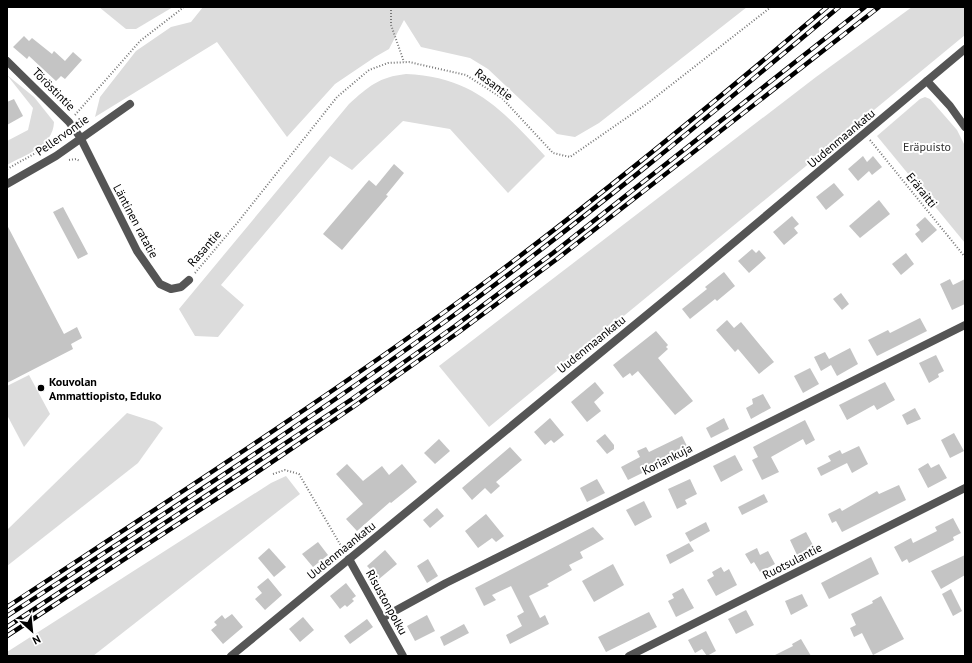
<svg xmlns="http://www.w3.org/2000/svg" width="972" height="663" font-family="'PT Sans',sans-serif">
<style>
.green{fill:#dcdcdc}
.building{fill:#c4c4c4}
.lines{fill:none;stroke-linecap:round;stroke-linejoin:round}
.path{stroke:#777;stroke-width:2;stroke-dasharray:1 2;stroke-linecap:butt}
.street{stroke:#555;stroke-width:8}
.rail-casing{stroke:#000;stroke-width:4.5}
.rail{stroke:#fff;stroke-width:3;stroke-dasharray:9;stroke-linecap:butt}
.poi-dot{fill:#000;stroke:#fff;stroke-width:1.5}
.labels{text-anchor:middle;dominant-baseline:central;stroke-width:4;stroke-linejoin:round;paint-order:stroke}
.street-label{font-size:12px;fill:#000;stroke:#fff}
.park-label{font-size:12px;fill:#333;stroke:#fff}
.poi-label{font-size:12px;font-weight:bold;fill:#000;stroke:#fff;text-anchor:start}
</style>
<rect width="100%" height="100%" fill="#fff"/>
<g class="green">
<path d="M99,7H173L136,29H126Z"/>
<path d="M203,7H747L599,123L575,137L557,134L488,69L470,58L421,47L404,20L389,49L375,57L335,84L287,137L217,42L95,117L100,97L136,51L171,27L191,22Z"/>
<path d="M912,7H965V35L489,427L439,366L816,77Z"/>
<path d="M406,74C474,77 502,110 545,156L508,193L450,129L403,121L352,170L330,156L221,285L244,305L218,337L195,336L179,309L349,104C369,86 379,77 406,74Z"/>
<path d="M7,75L34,97L54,122C53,147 26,154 7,165V141L28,130L33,108Z"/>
<path d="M925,97L930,99L957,130L965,146V243L877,136L920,99Z"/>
<path d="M29,375L50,414L24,447L7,415V386Z"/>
<path d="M127,413L155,422L163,428L138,463L7,566V530Z"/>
<path d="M286,476L300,494L93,656H7V652L271,483Z"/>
</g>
<g class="building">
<path d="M24,36L29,41L32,38L52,54L54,51L65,61L73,52L82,60L65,79L61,76L56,81L29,56L27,59L13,47Z"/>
<path d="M14,99L23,116L7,125V102Z"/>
<path d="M863,156L867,162L873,156L882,167L872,175L869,171L858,181L848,169Z"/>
<path d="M394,164L404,173L386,195L388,196L342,250L323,234L369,180L376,186Z"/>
<path d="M834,183L844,195L826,210L816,197Z"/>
<path d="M879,200L890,214L860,238L849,226Z"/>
<path d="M63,207L88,254L78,259L53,212Z"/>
<path d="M792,216L799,224L794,228L798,233L784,245L773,232Z"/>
<path d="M925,217L937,230L922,243L915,234L920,230L916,225Z"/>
<path d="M7,225L64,334L77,327L82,338L71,344L73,349L7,383Z"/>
<path d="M752,249L756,253L759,250L766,258L749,273L738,261Z"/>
<path d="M906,253L914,264L901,275L892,264Z"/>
<path d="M724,272L735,286L717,301L715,299L690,319L682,309L707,289L705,287Z"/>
<path d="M950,279L953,285L965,279V304L952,310L940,284Z"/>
<path d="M841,293L849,304L842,310L833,299Z"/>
<path d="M920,318L927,331L877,356L868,340L888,330L890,333Z"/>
<path d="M727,320L734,328L741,322L774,362L759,374L738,349L735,352L716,330Z"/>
<path d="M656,331L668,345L666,347L668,349L658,358L693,401L675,415L638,371L632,376L630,373L623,378L613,365Z"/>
<path d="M850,348L858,364L837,376L831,365L821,371L814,357L825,352L829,359Z"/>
<path d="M936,355L944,371L938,374L939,377L929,383L919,363Z"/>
<path d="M810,368L819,384L803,393L794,376Z"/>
<path d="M595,382L604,393L594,402L601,411L587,422L571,402Z"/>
<path d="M885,382L895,400L877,410L874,405L847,420L839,405Z"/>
<path d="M763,394L771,408L751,419L746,408L753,404L752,399Z"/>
<path d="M915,408L921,419L907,425L902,415Z"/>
<path d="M550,418L564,435L554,443L551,440L545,445L534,432Z"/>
<path d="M724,418L729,429L711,438L706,428Z"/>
<path d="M805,420L815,440L806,445L803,439L771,457L779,472L762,480L752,460L758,457L753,447Z"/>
<path d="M954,433L964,451L950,458L941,440Z"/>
<path d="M605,434L614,445V449L607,454L596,441Z"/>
<path d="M682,436L689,450L628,480L621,467L640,457L637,451L646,447L649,452Z"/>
<path d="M439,439L450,451L435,464L424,453Z"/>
<path d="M859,446L868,464L852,473L847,463L821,476L817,468L831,461L828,456L840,450L842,454Z"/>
<path d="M510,447L522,460L496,482L500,486L491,494L485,488L472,500L462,488Z"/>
<path d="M735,455L743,470L721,482L713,466Z"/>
<path d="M928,463L931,468L939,464L947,478L928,488L918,469Z"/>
<path d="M347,464L363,481L382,466L389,475L402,464L417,482L391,503L390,502L357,531L346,519L363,504L336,474Z"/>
<path d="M597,479L605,493L587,502L580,488Z"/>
<path d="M690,479L697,494L685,500L687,504L677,509L668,489Z"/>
<path d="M899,485L906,500L842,532L836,521L832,523L828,514L840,508L842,511L877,491L879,494Z"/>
<path d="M764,494L768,502L742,515L738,507Z"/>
<path d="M644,501L652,517L635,526L626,510Z"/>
<path d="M437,508L444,516L430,528L423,520Z"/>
<path d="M486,514L504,536L496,542L492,538L478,548L465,531Z"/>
<path d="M953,518L961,533L953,537L954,540L909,563L907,559L902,562L894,547L911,538L913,543L937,531L935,527Z"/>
<path d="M706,522L710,531L690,542L685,533Z"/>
<path d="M593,527L604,539L580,552L583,558L569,565L572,570L547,584L549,586L529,596L540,618L545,615L549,624L510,644L506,635L522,626L517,616L524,612L511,586L492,595L496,600L484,606L475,588Z"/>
<path d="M806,532L814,547L797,555L790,540Z"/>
<path d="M318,542L328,555L313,567L302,554Z"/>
<path d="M689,543L694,551L670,564L666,555Z"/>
<path d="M269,548L286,567L274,577L258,558Z"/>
<path d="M757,548L760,555L768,551L775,564L760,572L754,562L751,564L745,554Z"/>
<path d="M385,550L397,564L379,579L367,566Z"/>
<path d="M965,555V575L941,589L931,571Z"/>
<path d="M871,557L879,574L829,599L821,583Z"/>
<path d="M428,559L438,576L427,583L417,566Z"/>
<path d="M613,564L624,585L594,602L582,581Z"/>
<path d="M721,567L724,572L729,569L737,585L716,596L707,580L714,576L712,572Z"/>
<path d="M268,578L282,595L265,610L255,599L262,593L257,587Z"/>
<path d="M346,583L356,596L352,599L354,601L347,607L345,605L340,609L330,596Z"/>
<path d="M683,588L694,608L676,617L668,601L674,598L672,594Z"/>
<path d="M951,589L962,611L953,616L942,594Z"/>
<path d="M802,594L808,606L791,615L785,601Z"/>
<path d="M881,596L904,639L873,655L862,633L854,637L850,628L856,625L851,614L873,603L872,601Z"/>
<path d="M746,610L754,625L736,634L728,619Z"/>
<path d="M649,612L657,627L606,652L598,637Z"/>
<path d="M232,614L243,627L223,644L211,630L217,625L214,622L222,615L225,619Z"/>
<path d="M427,615L435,631L415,641L407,626Z"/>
<path d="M303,617L314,630L300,642L289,629Z"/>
<path d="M367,619L373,627L350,644L344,636Z"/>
<path d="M464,624L469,633L444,646L440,637Z"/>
<path d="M706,631L716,651L707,656L702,649L695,653L688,640Z"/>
<path d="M801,639L811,656H773L793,646L792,644Z"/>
</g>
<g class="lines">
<g class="path">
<path d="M391,7V25L404,62"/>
<path d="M75,115L140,41L184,7"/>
<path d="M870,140L965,257"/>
<path d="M69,160L76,159L80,161"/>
<path d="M7,169L50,145L52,148"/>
<path d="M195,273L238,222L337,97L369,70L388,63L409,62L466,75L502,98L553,153L570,157L648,103L771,7"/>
<path d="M273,474L285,470L299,474L344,551"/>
</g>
<g class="street">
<path d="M7,61L69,122L80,137L137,251L160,284L171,289L181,287L189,280"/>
<path d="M927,81L950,106L965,127"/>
<path d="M7,184L56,156L130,104"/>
<path d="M349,559L403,656"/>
<path d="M382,618L446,583L965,325"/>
<path d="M231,656L688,281L965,49"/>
<path d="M629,656L965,488"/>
</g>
<g class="rail-casing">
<g id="rail">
<path d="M7,607C154,510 301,415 443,313C576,217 702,112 827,7"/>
<path d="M7,616C156,519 306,423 450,318C584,220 712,114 839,7"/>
<path d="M7,627L242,472L352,399L455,326L553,253L865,7"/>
<path d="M7,636L247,479L356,405L459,332L557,259L879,7"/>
</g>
</g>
<use href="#rail" class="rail"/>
</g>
<circle class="poi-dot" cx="41" cy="388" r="4"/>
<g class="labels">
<g class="street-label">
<text transform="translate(494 84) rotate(37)">Rasantie</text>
<text transform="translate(54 89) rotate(45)">Töröstintie</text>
<text transform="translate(62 135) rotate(-35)">Pellervontie</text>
<text transform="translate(841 138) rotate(-40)">Uudenmaankatu</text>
<text transform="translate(922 190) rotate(51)">Eräraitti</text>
<text transform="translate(136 221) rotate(62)">Läntinen ratatie</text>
<text transform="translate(204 248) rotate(-49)">Rasantie</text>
<text transform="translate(591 344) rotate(-39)">Uudenmaankatu</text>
<text transform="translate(667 459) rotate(-27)">Koriankuja</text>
<text transform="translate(341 550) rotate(-39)">Uudenmaankatu</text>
<text transform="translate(792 561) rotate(-27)">Ruotsulantie</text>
<text transform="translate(387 602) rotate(61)">Risustonpolku</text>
</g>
<g class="park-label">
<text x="927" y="146">Eräpuisto</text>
</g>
<g class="poi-label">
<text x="49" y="381">Kouvolan<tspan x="49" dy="14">Ammattiopisto, Eduko</tspan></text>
</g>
</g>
<rect width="972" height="663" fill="none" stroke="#000000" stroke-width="16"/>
<g transform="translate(32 631) rotate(153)" stroke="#ffffff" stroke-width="3" paint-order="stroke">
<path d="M0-3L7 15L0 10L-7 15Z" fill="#000000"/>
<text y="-6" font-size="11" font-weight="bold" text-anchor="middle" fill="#000000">N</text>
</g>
</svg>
